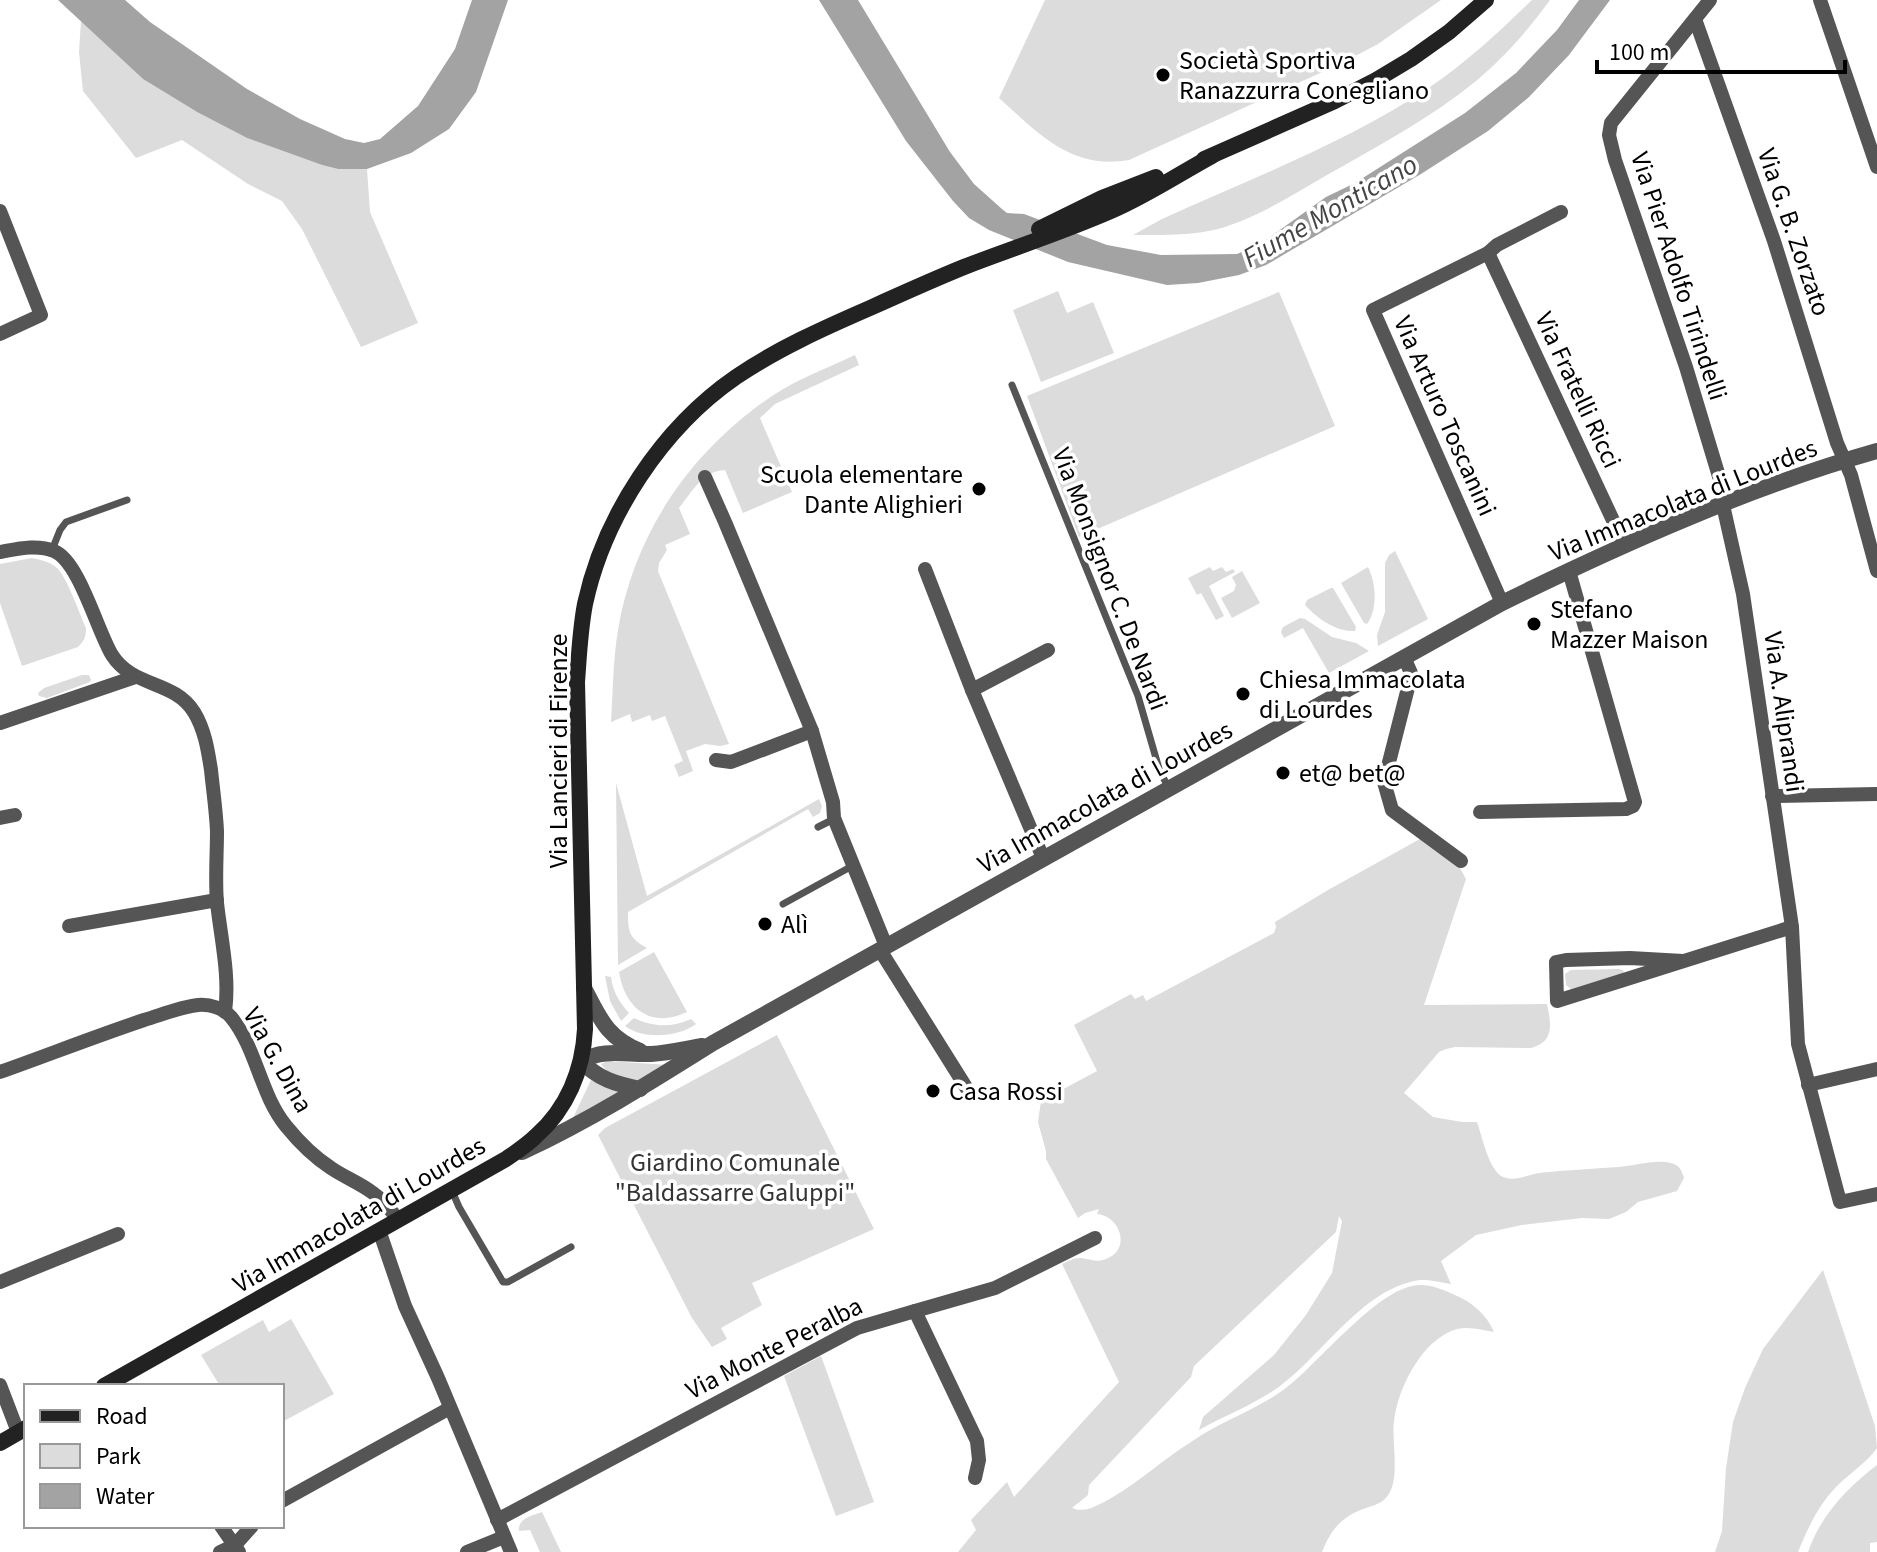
<svg xmlns="http://www.w3.org/2000/svg" width="1877" height="1552" font-family="'Source Sans 3',sans-serif">
<style>
.green{fill:#dcdcdc}
.water{fill:#a3a3a3}
.lines{fill:none;stroke-linecap:round;stroke-linejoin:round}
.service{stroke:#555;stroke-width:7}
.minor{stroke:#555;stroke-width:14}
.tertiary{stroke:#555;stroke-width:16}
.secondary{stroke:#222;stroke-width:16}
.poi-dot{fill:#000;stroke:#fff;stroke-width:3}
.labels{text-anchor:middle;dominant-baseline:central;stroke-width:7;stroke-linejoin:round;paint-order:stroke}
.poi-label{font-size:26px;fill:#000;stroke:#fff;text-anchor:start}
.street-label{font-size:26px;fill:#000;stroke:#fff}
.park-label{font-size:26px;fill:#333;stroke:#fff}
.water-label{font-size:28px;font-style:italic;fill:#444;stroke:#fff}
</style>
<rect width="100%" height="100%" fill="#fff"/>
<g class="green">
<path d="M1045,0H1441L1378,44L1340,64L1129,160C1071,170 1038,133 999,98Z"/>
<path d="M1532,0H1550C1528,30 1505,57 1476,81C1431,118 1378,146 1327,175C1292,195 1257,218 1218,229C1190,236 1162,235 1133,235L1162,219C1252,178 1348,142 1430,87C1467,62 1500,31 1532,0Z"/>
<path d="M81,21L143,79L197,112L247,138L322,165L338,169H367L370,212L418,323L361,347L302,229L282,201L248,184L182,140L136,158L83,91L79,52Z"/>
<path d="M1058,291L1067,313L1093,302L1114,353L1041,382L1013,310Z"/>
<path d="M1279,292L1335,426L1079,537L1027,396Z"/>
<path d="M855,355L859,365L775,404L760,418L792,492L743,513L725,470C702,471 692,492 679,508L690,534L665,545L667,550L659,563L658,571L729,744L720,746L705,744L686,751L693,771L679,777L674,765L683,761L665,716L652,721L650,715L632,722L630,714L611,722C613,691 613,660 618,630C634,533 691,451 772,396C797,379 828,368 855,355Z"/>
<path d="M1395,551L1428,619L1378,646L1377,635L1385,612V563L1389,555Z"/>
<path d="M32,558C41,560 51,562 57,568C68,579 79,613 86,628C86,637 84,641 78,647L22,666L0,603V564Z"/>
<path d="M1210,567L1213,571L1222,567L1226,572L1233,569L1235,572L1209,586L1224,616L1216,620L1201,593L1197,595L1188,578Z"/>
<path d="M1368,567C1376,583 1378,609 1367,624L1364,623L1341,583Z"/>
<path d="M1242,571L1260,603L1232,618L1221,598L1234,591L1236,585L1232,577Z"/>
<path d="M1331,588H1333L1356,627L1355,631C1336,632 1318,619 1305,605L1307,600Z"/>
<path d="M1300,618L1305,619L1332,637L1356,643L1369,651L1329,673L1303,628L1284,638L1281,632L1283,627Z"/>
<path d="M82,675H89L91,680L90,682L47,698L39,696L38,693L44,688Z"/>
<path d="M616,783L647,896L819,799L822,806L820,813L813,817L808,809L628,912C628,932 629,938 647,948L618,965Z"/>
<path d="M1420,839L1460,868L1466,879L1424,1005L1547,1004C1551,1023 1555,1042 1531,1048L1455,1047L1446,1049L1439,1052L1404,1093L1433,1117L1462,1122H1477C1482,1136 1489,1171 1503,1177C1515,1182 1527,1175 1539,1173C1566,1170 1592,1169 1619,1167C1635,1166 1658,1158 1674,1164C1681,1167 1682,1172 1684,1178L1677,1191L1638,1202L1626,1212L1609,1219L1582,1218L1522,1225L1476,1235L1441,1261L1451,1284C1440,1282 1425,1278 1414,1281C1361,1292 1322,1355 1280,1386C1256,1404 1226,1415 1199,1430L1203,1417L1274,1355L1306,1315L1332,1273L1342,1221L1339,1216L1336,1232L1194,1366L1191,1377L1089,1485L1088,1495L1072,1508C1081,1512 1091,1509 1100,1504C1130,1490 1162,1460 1191,1442C1221,1421 1257,1410 1286,1388C1319,1363 1380,1285 1420,1285C1433,1285 1444,1290 1455,1295C1472,1302 1487,1315 1494,1332C1482,1330 1470,1326 1457,1329C1422,1339 1398,1388 1394,1421C1391,1443 1402,1482 1385,1499C1380,1504 1369,1507 1363,1509C1340,1518 1331,1530 1322,1552H958L976,1530L971,1520L1007,1482L1014,1497L1119,1382L1062,1264C1068,1261 1074,1258 1081,1258C1090,1259 1097,1263 1106,1259C1132,1249 1120,1216 1097,1214L1099,1209L1085,1213L1078,1218L1046,1159V1151L1038,1122L1041,1101L1097,1071L1074,1025L1131,994L1135,999L1143,995L1146,1001L1274,933L1276,927L1275,922L1328,890Z"/>
<path d="M654,952L687,1012C651,1029 625,1009 619,972Z"/>
<path d="M1619,969L1623,970L1624,973L1571,989L1566,985L1565,974L1571,970Z"/>
<path d="M605,976L611,977C613,992 619,1002 629,1013L621,1021L610,1001Z"/>
<path d="M634,1018C654,1027 671,1028 691,1019L696,1024C679,1037 643,1040 625,1026Z"/>
<path d="M777,1035L874,1229L752,1283L762,1305L721,1328L727,1339L712,1347L692,1318L598,1135L605,1128Z"/>
<path d="M607,1061L669,1065C662,1069 653,1077 645,1079C631,1084 608,1075 601,1064Z"/>
<path d="M591,1080L621,1092L572,1120Z"/>
<path d="M1823,1270L1875,1426L1877,1448C1867,1462 1853,1471 1840,1483C1820,1502 1808,1527 1798,1552H1715L1722,1531L1726,1468L1733,1422L1745,1388L1763,1349Z"/>
<path d="M291,1319L334,1394L282,1422V1386H220L201,1355L263,1320L269,1332Z"/>
<path d="M821,1356L874,1502L836,1516L784,1376Z"/>
<path d="M1877,1465V1542L1870,1543V1552H1808C1821,1515 1847,1488 1877,1465Z"/>
<path d="M542,1512L561,1552H540L530,1530L519,1531C518,1518 531,1516 542,1512Z"/>
</g>
<g class="water">
<path d="M58,0H125L150,22L247,89L300,119L345,139L364,143L380,139L418,106L455,49L472,0H508L476,92L449,129L411,153L367,169H338L322,165L247,138L197,112L143,79Z"/>
<path d="M819,0H858L950,152L974,184L1002,209L1007,213L1024,214L1107,245L1161,255L1237,254L1260,244L1326,197L1355,183L1465,113L1516,73L1557,30L1579,0H1610L1569,55L1529,97L1488,131L1421,174L1266,265L1239,275L1198,283L1167,285L1068,262L989,230L969,218L953,201L906,141Z"/>
</g>
<g class="lines">
<g class="service">
<path d="M1012,385L1138,696L1160,772L1169,788"/>
<path d="M52,550L60,530L66,522L127,500"/>
<path d="M818,827L834,819"/>
<path d="M783,904L854,865"/>
<path d="M452,1191L459,1207L503,1282H508L571,1247"/>
</g>
<g class="minor">
<path d="M1710,0L1611,123L1609,135L1615,160L1686,367L1727,503"/>
<path d="M1820,0L1877,167"/>
<path d="M1695,19L1774,241L1837,443L1851,475L1877,571"/>
<path d="M0,211L41,315L0,334"/>
<path d="M1488,253L1625,546"/>
<path d="M705,477L725,522L812,731L833,802L834,818L886,946"/>
<path d="M1723,505L1743,594L1792,927L1798,1044L1840,1202L1877,1194"/>
<path d="M0,552C17,549 37,544 54,551C79,561 97,630 112,655C133,688 174,680 194,712C205,730 208,751 211,770C213,790 216,810 217,831C217,855 215,879 217,903C221,939 230,976 225,1012"/>
<path d="M925,569L972,690L1043,858"/>
<path d="M1502,603L1373,310L1488,253L1497,245L1561,212"/>
<path d="M1404,657L1411,673L1410,680L1384,782L1392,810L1461,861"/>
<path d="M972,690L1048,650"/>
<path d="M0,723L135,677"/>
<path d="M716,760L731,762L812,731"/>
<path d="M1772,796L1877,794"/>
<path d="M1480,812L1626,809L1633,806L1635,802L1569,571"/>
<path d="M0,818L15,815"/>
<path d="M69,926L217,900"/>
<path d="M880,950L969,1092"/>
<path d="M1683,961L1630,958L1566,960L1556,962L1557,1001L1792,927"/>
<path d="M0,1072C48,1055 96,1036 144,1020C161,1015 180,1007 198,1005C210,1004 223,1008 231,1017C257,1049 260,1094 286,1126C299,1142 314,1157 331,1168C344,1177 360,1183 373,1193C383,1200 391,1210 398,1220"/>
<path d="M1808,1085L1877,1069"/>
<path d="M379,1230L405,1306L438,1378L511,1552"/>
<path d="M0,1282L118,1234"/>
<path d="M915,1311L995,1288L1095,1238"/>
<path d="M0,1385L18,1432"/>
<path d="M282,1501L450,1408"/>
<path d="M497,1520L857,1328L915,1311L977,1441L979,1460L975,1478"/>
<path d="M221,1526L239,1552"/>
<path d="M220,1552L235,1545L252,1526"/>
<path d="M467,1552L504,1537"/>
</g>
<g class="tertiary">
<path d="M584,988C600,1018 606,1037 640,1051"/>
<path d="M640,1089C616,1084 598,1079 581,1061C605,1048 625,1055 651,1054C668,1053 685,1049 702,1046"/>
<path d="M522,1152C589,1121 651,1082 713,1043L1502,603C1620,545 1750,487 1877,451"/>
</g>
<g class="secondary">
<path d="M1204,159L1335,101L1376,80L1411,59L1449,32L1486,0"/>
<path d="M1039,229L1102,198L1156,177"/>
<path d="M104,1386L506,1159C516,1152 527,1145 536,1136C567,1109 583,1070 585,1029L577,682C579,656 580,630 585,604C604,516 662,428 736,377C777,349 824,328 870,308C901,294 932,280 964,267C1013,248 1063,232 1111,211C1146,196 1179,174 1212,156"/>
<path d="M0,1443L26,1428"/>
</g>
</g>
<g class="poi-dot">
<circle cx="1163" cy="75" r="8"/>
<circle cx="979" cy="489" r="8"/>
<circle cx="1534" cy="624" r="8"/>
<circle cx="1243" cy="694" r="8"/>
<circle cx="1283" cy="773" r="8"/>
<circle cx="765" cy="924" r="8"/>
<circle cx="933" cy="1091" r="8"/>
</g>
<g class="labels">
<g class="poi-label">
<text x="1179" y="60">Società Sportiva<tspan x="1179" dy="30">Ranazzurra Conegliano</tspan></text>
<text x="963" y="474" text-anchor="end">Scuola elementare<tspan x="963" dy="30">Dante Alighieri</tspan></text>
<text x="1550" y="609">Stefano<tspan x="1550" dy="30">Mazzer Maison</tspan></text>
<text x="1259" y="679">Chiesa Immacolata<tspan x="1259" dy="30">di Lourdes</tspan></text>
<text x="1299" y="773">et@ bet@</text>
<text x="781" y="924">Alì</text>
<text x="949" y="1091">Casa Rossi</text>
</g>
<g class="street-label">
<text transform="translate(1794 232) rotate(71)">Via G. B. Zorzato</text>
<text transform="translate(1679 276) rotate(72)">Via Pier Adolfo Tirindelli</text>
<text transform="translate(1578 390) rotate(65)">Via Fratelli Ricci</text>
<text transform="translate(1445 416) rotate(66)">Via Arturo Toscanini</text>
<text transform="translate(1683 500) rotate(-22)">Via Immacolata di Lourdes</text>
<text transform="translate(1110 579) rotate(69)">Via Monsignor C. De Nardi</text>
<text transform="translate(1784 712) rotate(82)">Via A. Aliprandi</text>
<text transform="translate(558 751) rotate(-90)">Via Lancieri di Firenze</text>
<text transform="translate(1105 797) rotate(-29)">Via Immacolata di Lourdes</text>
<text transform="translate(278 1060) rotate(61)">Via G. Dina</text>
<text transform="translate(359 1215) rotate(-30)">Via Immacolata di Lourdes</text>
<text transform="translate(774 1348) rotate(-27)">Via Monte Peralba</text>
</g>
<g class="park-label">
<text x="735" y="1162">Giardino Comunale<tspan x="735" dy="30">"Baldassarre Galuppi"</tspan></text>
</g>
<g class="water-label">
<text transform="translate(1330 211) rotate(-30)">Fiume Monticano</text>
</g>
</g>
<rect x="24" y="1384" width="260" height="144" fill="#ffffff" stroke="#999999" stroke-width="2"/>
<rect x="40" y="1410" width="40" height="12" fill="#222222" stroke="#999999" stroke-width="2"/>
<text x="96" y="1424" font-size="24" fill="#000000">Road</text>
<rect x="40" y="1444" width="40" height="24" fill="#dcdcdc" stroke="#999999" stroke-width="2"/>
<text x="96" y="1464" font-size="24" fill="#000000">Park</text>
<rect x="40" y="1484" width="40" height="24" fill="#a3a3a3" stroke="#999999" stroke-width="2"/>
<text x="96" y="1504" font-size="24" fill="#000000">Water</text>
<path d="M1597 60v12h248v-12" fill="none" stroke="#000000" stroke-width="4"/>
<text x="1609" y="60" font-size="24" fill="#000000" stroke="#ffffff" stroke-width="6" paint-order="stroke">100 m</text>
</svg>
